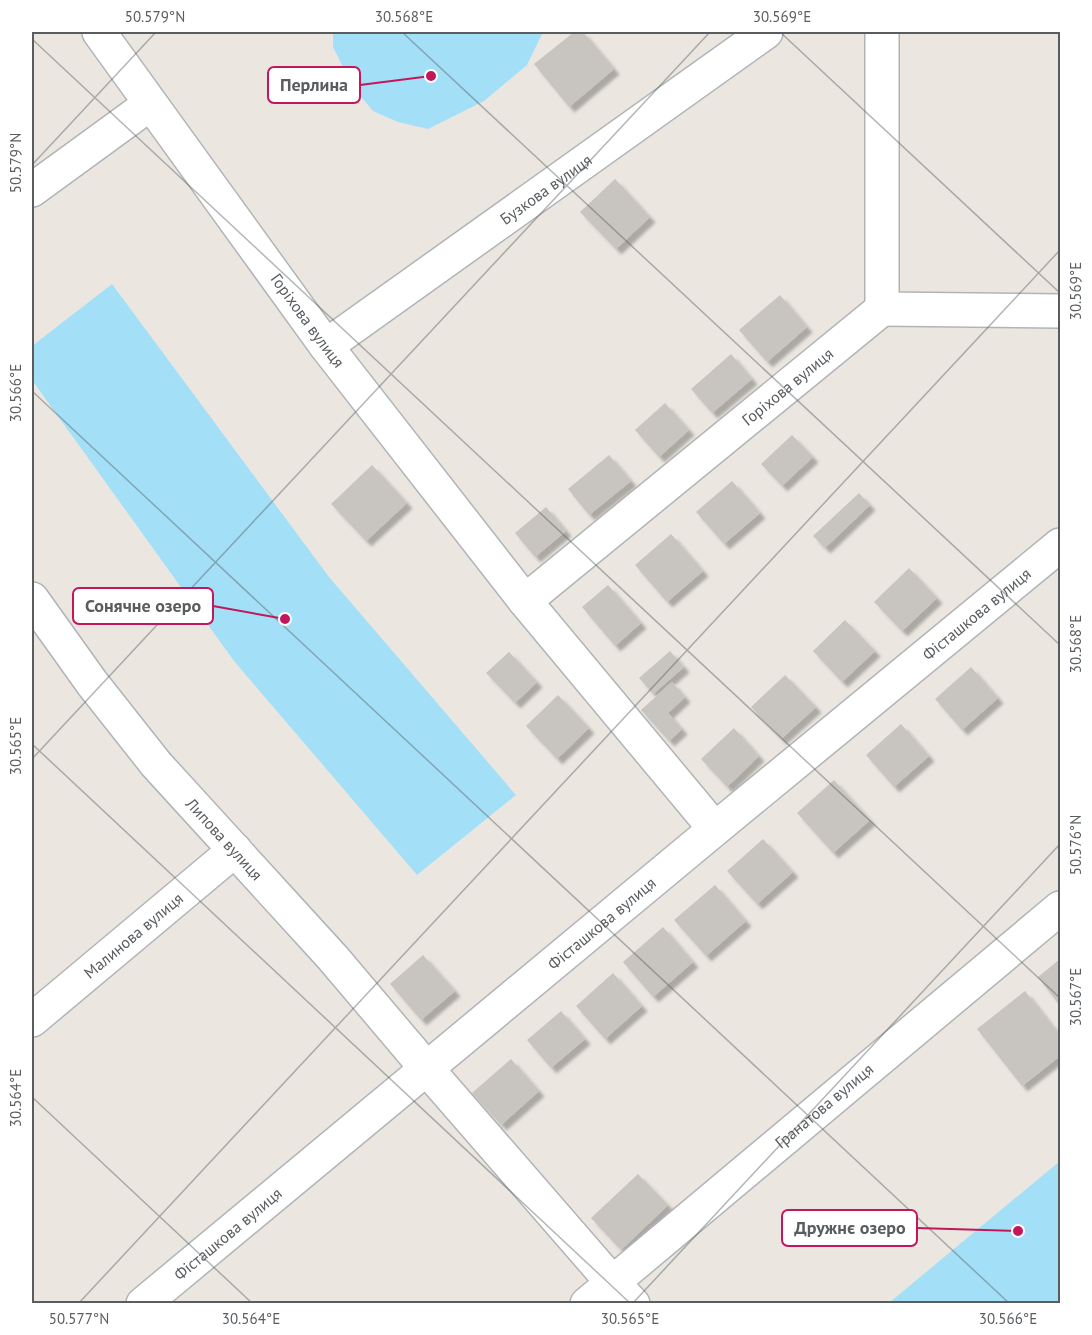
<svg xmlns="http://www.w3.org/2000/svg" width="1092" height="1335" font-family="'PT Sans',sans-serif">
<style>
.water{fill:#a3e0f8}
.building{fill:#c8c4c0;filter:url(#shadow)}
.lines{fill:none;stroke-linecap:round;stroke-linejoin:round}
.minor-casing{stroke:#b1b4b7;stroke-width:36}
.minor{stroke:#fff;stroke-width:33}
.ticks{fill:none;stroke:#595d60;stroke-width:1.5;stroke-opacity:0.45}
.labels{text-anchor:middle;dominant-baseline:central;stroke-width:4.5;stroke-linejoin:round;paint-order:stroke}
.street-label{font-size:16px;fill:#595d60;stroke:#fff}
.leader{fill:none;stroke:#c2185b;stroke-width:2}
.callout-dot{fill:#c2185b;stroke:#fff;stroke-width:2}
.callout{fill:#fff;stroke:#c2185b;stroke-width:2}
.callout-label{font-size:18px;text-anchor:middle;font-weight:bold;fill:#595d60}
.neatline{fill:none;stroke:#595d60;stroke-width:2}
.ticks-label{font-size:15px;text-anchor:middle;fill:#595d60}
</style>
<defs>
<filter id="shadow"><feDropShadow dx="5.5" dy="5.5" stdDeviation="1.5" flood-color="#0004"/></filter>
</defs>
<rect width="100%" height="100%" fill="#ebe7e0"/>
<g class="water">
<path d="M333,32H543L527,65L484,101L428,129L398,122L373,111L353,87L333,47Z"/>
<path d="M112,284L329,577L516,795L417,875L234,661L32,380V346Z"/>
<path d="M1060,1161V1303H891L890,1302Z"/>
</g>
<g class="building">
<path d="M574,32H583L614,69L569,107L534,64Z"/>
<path d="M615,179L650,217L616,249L580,212Z"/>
<path d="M780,295L807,327L767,362L739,330Z"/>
<path d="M731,354L752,379L712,413L691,389Z"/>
<path d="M665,403L689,430L659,457L635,430Z"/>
<path d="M792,435L813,457L782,486L761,464Z"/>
<path d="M609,455L631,481L589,515L568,489Z"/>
<path d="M372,465L407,503L366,541L331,504Z"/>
<path d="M732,481L760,513L724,544L696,512Z"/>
<path d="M859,493L870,505L825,548L813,536Z"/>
<path d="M546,507L566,531L535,557L515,533Z"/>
<path d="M671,534L703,571L667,602L635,565Z"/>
<path d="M909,568L937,598L902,631L874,602Z"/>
<path d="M608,585L641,623L615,646L582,607Z"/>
<path d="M845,620L875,651L842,682L813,651Z"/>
<path d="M670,651L684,667L653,694L639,678Z"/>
<path d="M509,652L537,682L515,703L486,673Z"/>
<path d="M971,667L998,698L962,730L935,699Z"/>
<path d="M785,675L816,707L781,739L751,707Z"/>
<path d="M672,682L685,697L668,713L682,729L669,741L641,710Z"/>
<path d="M558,695L589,728L557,759L526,726Z"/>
<path d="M901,724L929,756L894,787L866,755Z"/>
<path d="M734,728L759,756L727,787L701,759Z"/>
<path d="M834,780L870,820L833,853L797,813Z"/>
<path d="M763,839L793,872L757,904L727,871Z"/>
<path d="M715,885L746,921L706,956L674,920Z"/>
<path d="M663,927L693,962L653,997L623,962Z"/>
<path d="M423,955L455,991L421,1020L390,984Z"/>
<path d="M1060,959V1006L1038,977Z"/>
<path d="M613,973L642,1006L605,1039L576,1006Z"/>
<path d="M1025,991L1060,1036V1056L1022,1086L977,1029Z"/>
<path d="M561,1011L585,1039L551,1068L527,1040Z"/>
<path d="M511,1059L539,1091L501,1125L472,1093Z"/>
<path d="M638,1174L668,1205L621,1250L591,1218Z"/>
</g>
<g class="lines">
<g class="minor-casing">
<g id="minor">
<path id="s1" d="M99,32L326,346L525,601L715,829"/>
<path d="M32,190L150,104"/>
<path d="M882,309V32"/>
<path d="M882,309L1060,311"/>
<path id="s2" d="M326,346L766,32"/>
<path id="s3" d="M32,599L92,683L156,764L333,958L427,1069L612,1282L633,1304"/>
<path id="s4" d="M525,601L882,309"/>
<path id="s5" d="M32,1020L235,850"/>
<path id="s6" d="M143,1304L715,829L1060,545"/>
<path id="s7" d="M587,1304L1060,908"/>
</g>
</g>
<use href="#minor" class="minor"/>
</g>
<path class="ticks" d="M402,32L1060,645M780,32L1060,293M32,39L1060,998M32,165L156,32M32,391L1010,1304M32,744L631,1304M32,759L710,32M32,1097L253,1304M78,1304L1060,250M632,1304L1060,844"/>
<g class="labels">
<g class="street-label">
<text stroke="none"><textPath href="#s2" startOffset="270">Бузкова вулиця</textPath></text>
<text stroke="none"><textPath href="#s1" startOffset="356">Горіхова вулиця</textPath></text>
<text stroke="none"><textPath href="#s4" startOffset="339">Горіхова вулиця</textPath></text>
<text stroke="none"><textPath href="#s6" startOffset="1082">Фісташкова вулиця</textPath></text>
<text stroke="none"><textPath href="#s3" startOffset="308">Липова вулиця</textPath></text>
<text stroke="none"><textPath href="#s6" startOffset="596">Фісташкова вулиця</textPath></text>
<text stroke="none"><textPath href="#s5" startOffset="132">Малинова вулиця</textPath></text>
<text stroke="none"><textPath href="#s7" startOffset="309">Гранатова вулиця</textPath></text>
<text stroke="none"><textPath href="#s6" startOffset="110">Фісташкова вулиця</textPath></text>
</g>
</g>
<path class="leader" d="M431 76L360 85M285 619L213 606M1018 1231L917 1228"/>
<g class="callout-dot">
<circle cx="431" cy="76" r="6"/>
<circle cx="285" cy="619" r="6"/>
<circle cx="1018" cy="1231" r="6"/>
</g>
<g class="callout">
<rect x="268" y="67" width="92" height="36" rx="6"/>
<rect x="73" y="588" width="140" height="36" rx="6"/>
<rect x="782" y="1210" width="135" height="36" rx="6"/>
</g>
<g class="callout-label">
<text x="314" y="91">Перлина</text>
<text x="143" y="612">Сонячне озеро</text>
<text x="850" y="1234">Дружнє озеро</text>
</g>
<rect width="1092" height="1335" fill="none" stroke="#ffffff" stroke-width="66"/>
<rect x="33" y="33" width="1026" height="1269" class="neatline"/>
<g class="ticks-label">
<text x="155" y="22">50.579°N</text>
<text x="404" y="22">30.568°E</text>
<text x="782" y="22">30.569°E</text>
<text transform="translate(16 163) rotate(-90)" y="5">50.579°N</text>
<text transform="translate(1076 291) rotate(-90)" y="5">30.569°E</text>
<text transform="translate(16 393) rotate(-90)" y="5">30.566°E</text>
<text transform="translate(1076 644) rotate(-90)" y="5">30.568°E</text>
<text transform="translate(16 746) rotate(-90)" y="5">30.565°E</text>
<text transform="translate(1076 845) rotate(-90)" y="5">50.576°N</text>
<text transform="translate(1076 997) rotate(-90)" y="5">30.567°E</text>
<text transform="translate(16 1098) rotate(-90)" y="5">30.564°E</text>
<text x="79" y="1324">50.577°N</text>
<text x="251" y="1324">30.564°E</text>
<text x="630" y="1324">30.565°E</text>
<text x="1008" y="1324">30.566°E</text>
</g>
</svg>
